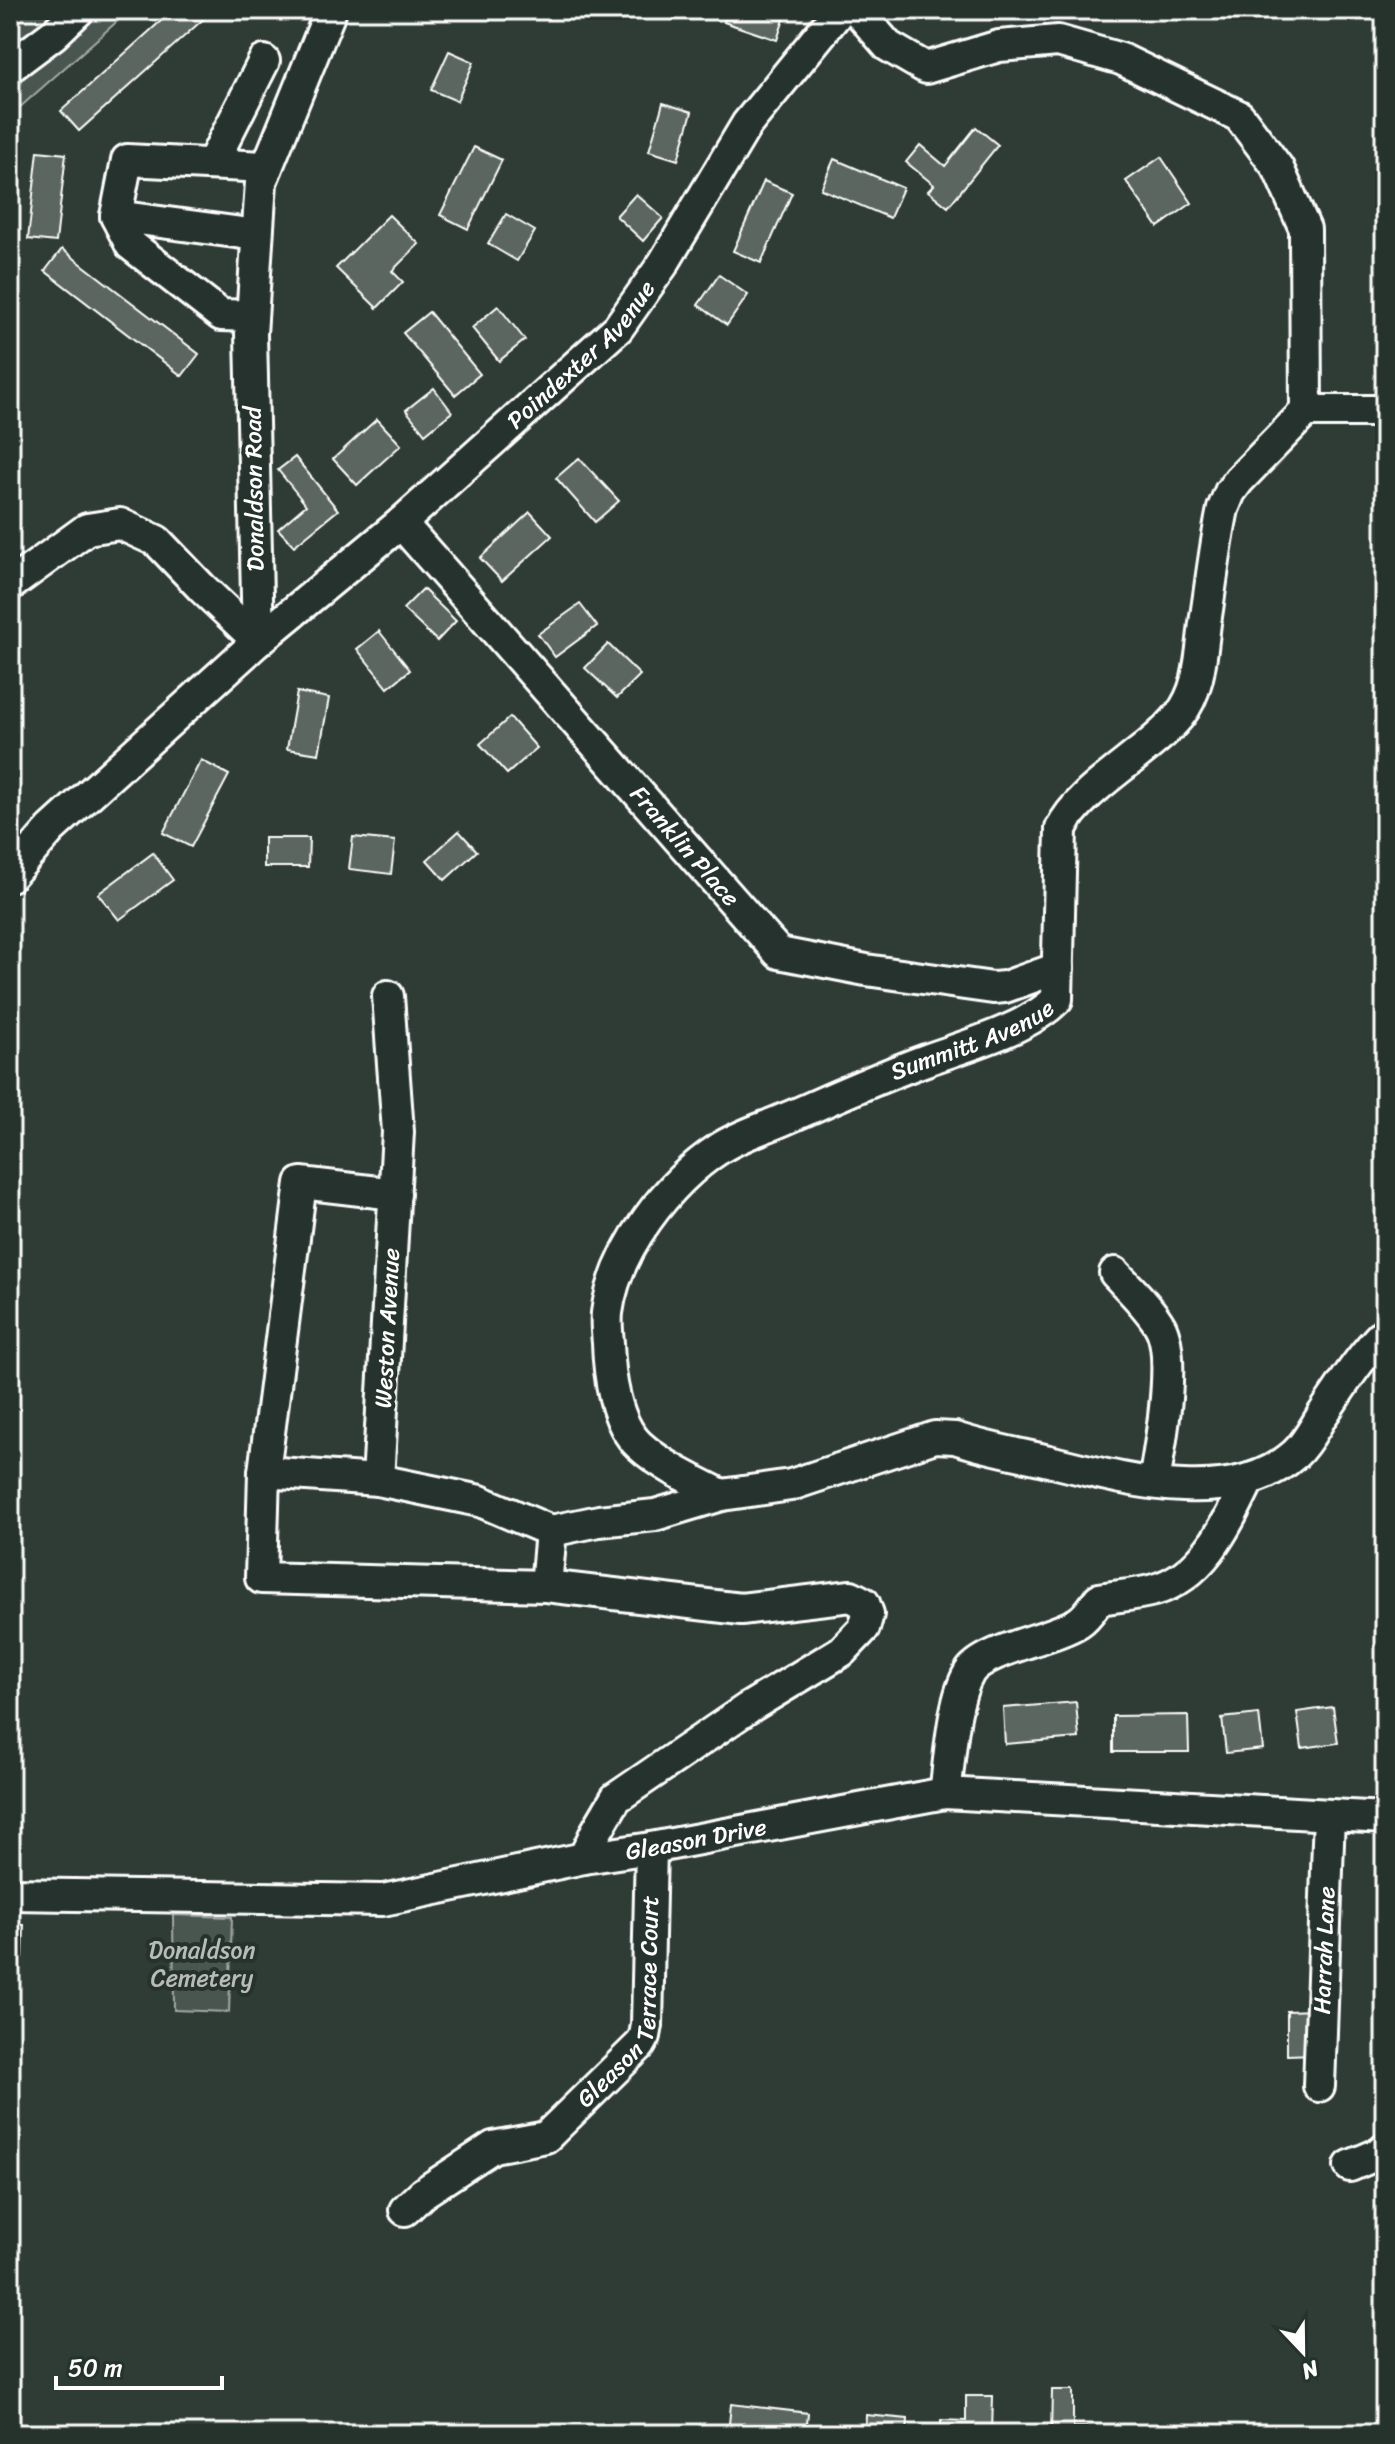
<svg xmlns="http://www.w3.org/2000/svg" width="1395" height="2444" font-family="Sriracha,sans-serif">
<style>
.green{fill:#4a544f;stroke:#a4aaa7;stroke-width:2}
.building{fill:#5b6661;stroke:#fff;stroke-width:2}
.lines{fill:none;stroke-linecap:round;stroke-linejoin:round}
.minor-casing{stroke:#fff;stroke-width:36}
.minor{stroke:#26332d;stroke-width:30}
.labels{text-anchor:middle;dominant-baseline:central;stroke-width:8;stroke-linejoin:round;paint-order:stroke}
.street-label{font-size:24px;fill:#fff;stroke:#26332d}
.park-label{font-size:24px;fill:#b7bbb9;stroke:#26332d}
</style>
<rect width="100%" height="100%" fill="#2f3b35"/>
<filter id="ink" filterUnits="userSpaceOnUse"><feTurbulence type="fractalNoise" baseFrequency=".0125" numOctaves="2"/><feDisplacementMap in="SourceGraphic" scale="16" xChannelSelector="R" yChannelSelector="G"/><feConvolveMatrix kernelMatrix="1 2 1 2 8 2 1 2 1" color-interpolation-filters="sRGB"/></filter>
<g filter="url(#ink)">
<g class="green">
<path d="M10,10H130L10,116Z"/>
<path d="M173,1915L232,1917L229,2012L174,2010Z"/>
</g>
<g class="building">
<path d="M173,10H204L208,15L79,131L61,111Z"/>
<path d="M728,10H787L777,40L724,22Z"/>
<path d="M449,51L474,62L457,101L431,90Z"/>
<path d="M663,103L692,112L678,160L649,151Z"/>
<path d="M976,127L998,145L948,207L928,191L934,185L906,162L920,145L945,166Z"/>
<path d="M474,147L502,160L468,229L440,215Z"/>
<path d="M38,151L66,154L56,242L28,239Z"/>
<path d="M1161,157L1192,203L1158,227L1126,181Z"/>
<path d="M834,159L903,188L890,218L821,189Z"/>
<path d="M764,181L792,193L761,263L733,251Z"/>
<path d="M636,194L663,218L643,241L616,216Z"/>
<path d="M506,214L535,231L517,261L488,244Z"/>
<path d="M389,215L419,244L392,271L403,282L377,308L336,268Z"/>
<path d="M62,249L199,354L182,376L45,271Z"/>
<path d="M719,275L748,295L727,325L698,305Z"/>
<path d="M498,306L525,340L499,361L472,328Z"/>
<path d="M429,312L480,374L455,395L403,333Z"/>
<path d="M434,388L452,412L425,434L406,410Z"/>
<path d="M377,419L401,445L357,485L333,459Z"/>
<path d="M295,457L338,510L294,546L278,529L306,505L278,470Z"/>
<path d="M579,458L619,501L595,522L556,478Z"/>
<path d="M530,512L552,536L502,581L480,558Z"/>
<path d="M423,589L456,621L437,641L403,609Z"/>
<path d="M580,604L597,626L555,657L538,634Z"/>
<path d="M379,631L410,670L388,688L357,649Z"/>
<path d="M608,644L640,675L617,698L585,668Z"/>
<path d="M297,692L329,698L319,754L287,749Z"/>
<path d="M510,717L537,748L507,774L480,744Z"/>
<path d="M201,760L229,775L191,847L163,833Z"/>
<path d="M459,831L477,851L445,880L427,860Z"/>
<path d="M353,837L395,841L391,874L349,869Z"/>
<path d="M264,838H309L308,867H264Z"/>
<path d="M153,853L173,880L119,920L98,894Z"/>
<path d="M1076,1702L1079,1738L1005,1744L1003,1708Z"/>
<path d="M1333,1707L1338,1743L1302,1748L1297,1712Z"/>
<path d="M1259,1714L1263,1749L1226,1753L1222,1718Z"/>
<path d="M1188,1715L1189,1752H1113V1716Z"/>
<path d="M10,1925H24L23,1957H10Z"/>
<path d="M1315,2010V2054L1287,2055V2011Z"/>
<path d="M1052,2390H1073V2427L1130,2428V2434H1051Z"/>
<path d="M966,2396H993L992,2434H941V2420L966,2421Z"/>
<path d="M731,2404L808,2413L806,2434H728Z"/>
<path d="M866,2415L908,2419L907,2434H865Z"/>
</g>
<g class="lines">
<g class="minor-casing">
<g id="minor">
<path d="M10,67L54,34L79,10"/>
<path d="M212,164L264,61"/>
<path d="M116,216L127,160L267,167"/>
<path d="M252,316L221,315L131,245L116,216L257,235"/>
<path d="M1306,411H1385"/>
<path id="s1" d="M401,523L779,953L866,970L993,988L1005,987L1058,968"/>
<path id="s2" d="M10,585L87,529L120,524L157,541L202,588L258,641L401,523L618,328L663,264L747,124L840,10"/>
<path d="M10,876L51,829L258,641L251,334L261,182L331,10"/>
<path d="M388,996L398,1132L378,1480L480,1501L551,1531"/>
<path d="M1115,1273C1130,1289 1149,1307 1160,1326C1177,1357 1160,1447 1154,1482"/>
<path d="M264,1472L301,1183L395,1194"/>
<path d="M378,1480L264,1472L261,1578L546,1586L741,1609L851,1596L864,1603L868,1614L864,1628L842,1651L748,1708L616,1798L596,1832L584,1858"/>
<path id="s3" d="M722,1495C694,1481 662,1466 639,1445C615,1423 609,1374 608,1343C607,1333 606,1322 607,1313C615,1250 668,1182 720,1148C740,1135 765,1128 787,1118C833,1098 879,1077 926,1060C965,1046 1028,1029 1057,999L1061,829C1079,789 1148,754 1179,716C1200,691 1201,655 1205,623C1211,585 1215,546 1223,509L1230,492L1239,480L1306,411L1305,229L1278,168L1239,116L1121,59L1058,41L999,46L926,68L888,46L857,10"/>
<path d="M546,1586L551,1531L599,1521L655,1515L722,1495L791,1485L935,1437L955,1438C985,1448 1018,1454 1049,1461C1122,1479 1231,1511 1295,1454C1307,1443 1314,1428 1323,1414C1342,1386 1360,1356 1385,1332"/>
<path d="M945,1793C950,1760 952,1702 969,1673C983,1649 1053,1639 1079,1622C1087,1617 1093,1607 1099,1599C1117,1596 1136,1595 1154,1590C1205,1576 1228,1522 1249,1479"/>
<path id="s4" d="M10,1894L383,1900L584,1858L651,1848L945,1793L1385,1818"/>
<path id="s5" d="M1319,2086L1329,1815"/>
<path d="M1350,2166L1378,2154L1385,2148"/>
<path id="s6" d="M405,2210L423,2193L493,2147L546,2137L640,2045L645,2036L647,2025L651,1848"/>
</g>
</g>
<use href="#minor" class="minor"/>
</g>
</g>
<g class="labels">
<g class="street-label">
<text stroke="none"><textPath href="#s2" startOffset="744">Poindexter Avenue</textPath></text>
<text transform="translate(254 489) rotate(-91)">Donaldson Road</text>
<text stroke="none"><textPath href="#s1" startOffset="430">Franklin Place</textPath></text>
<text stroke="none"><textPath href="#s3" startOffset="716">Summitt Avenue</textPath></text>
<text transform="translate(387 1328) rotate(-87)">Weston Avenue</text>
<text stroke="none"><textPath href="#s4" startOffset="692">Gleason Drive</textPath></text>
<text stroke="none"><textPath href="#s5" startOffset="136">Harrah Lane</textPath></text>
<text stroke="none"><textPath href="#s6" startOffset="328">Gleason Terrace Court</textPath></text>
</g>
<g class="park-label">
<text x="202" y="1950">Donaldson<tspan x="202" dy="28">Cemetery</tspan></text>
</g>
</g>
<rect width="1395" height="2444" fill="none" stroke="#26332d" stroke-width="40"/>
<rect x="20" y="20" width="1355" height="2404" fill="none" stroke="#fff" stroke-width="3" filter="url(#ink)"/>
<g transform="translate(1303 2352) rotate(158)" stroke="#26332d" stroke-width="6" paint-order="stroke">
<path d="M0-6L14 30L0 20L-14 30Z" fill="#ffffff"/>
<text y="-12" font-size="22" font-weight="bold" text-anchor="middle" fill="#ffffff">N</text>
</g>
<path d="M56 2376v12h166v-12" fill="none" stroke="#ffffff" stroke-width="4"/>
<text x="68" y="2376" font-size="24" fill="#ffffff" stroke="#26332d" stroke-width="6" paint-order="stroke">50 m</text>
</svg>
